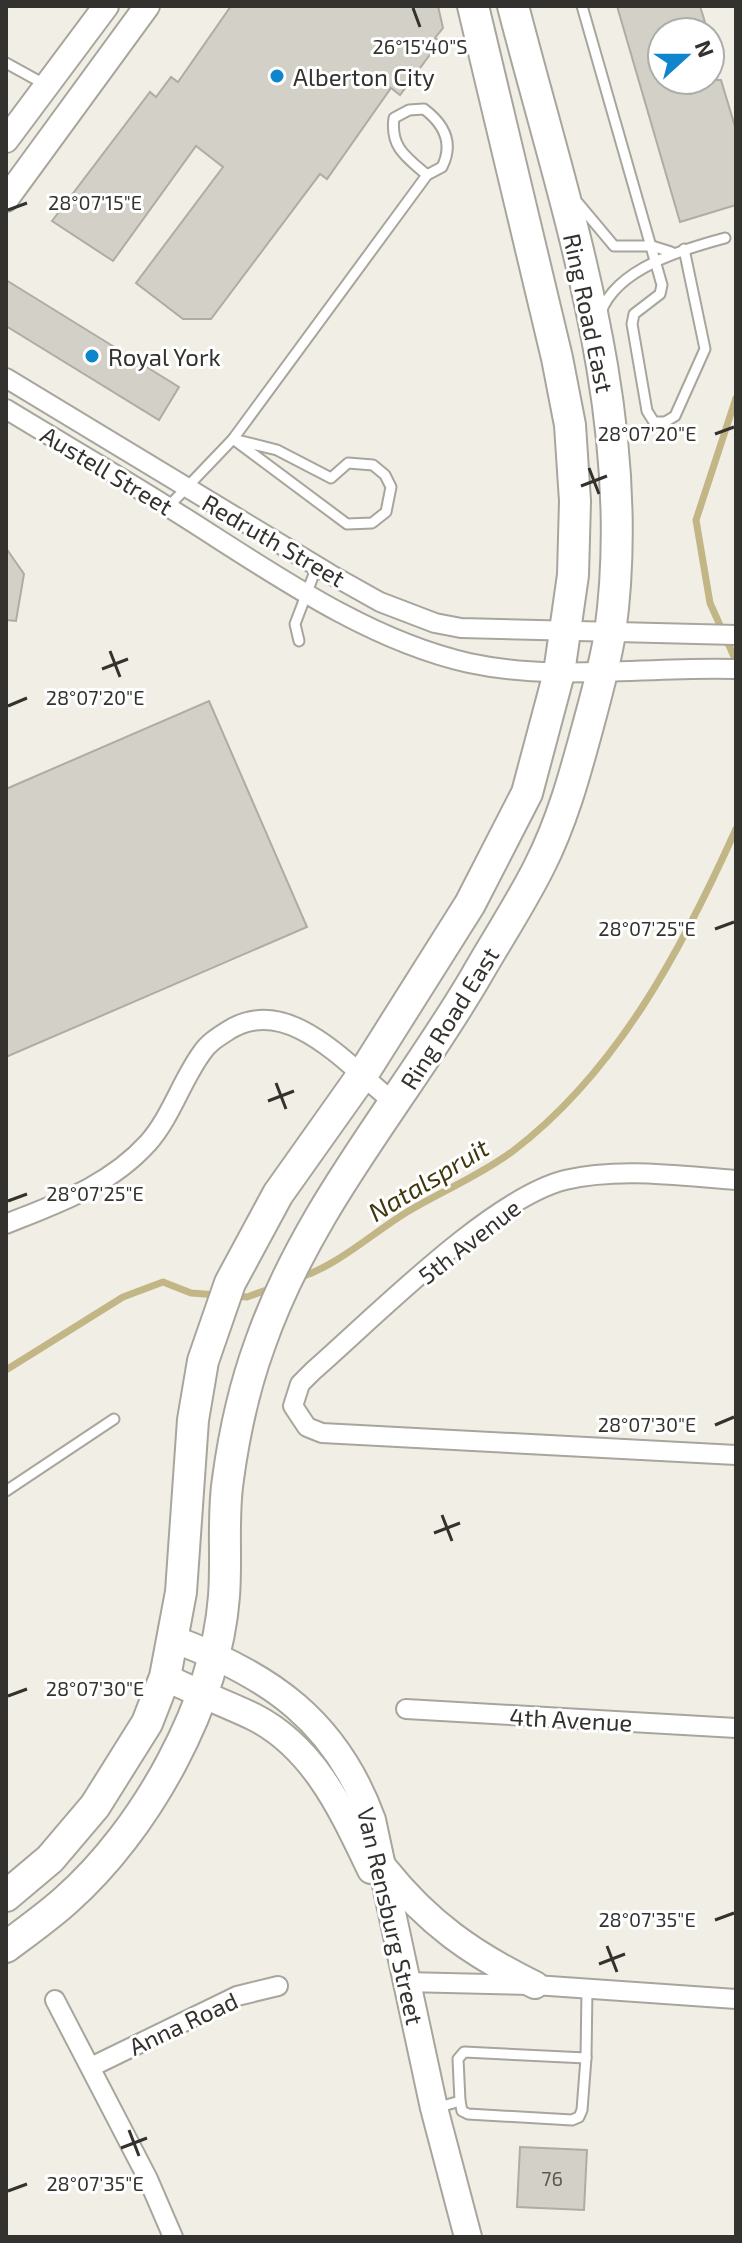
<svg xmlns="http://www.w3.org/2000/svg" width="742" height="2243" font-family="'Exo 2',sans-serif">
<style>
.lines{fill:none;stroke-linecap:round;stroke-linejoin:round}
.stream{stroke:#c3b686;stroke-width:7}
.building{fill:#d3d0c7;stroke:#aeaca3;stroke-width:2}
.service-casing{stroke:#a8a59c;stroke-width:13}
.minor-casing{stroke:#a8a59c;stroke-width:22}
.tertiary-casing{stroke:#a8a59c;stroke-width:28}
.secondary-casing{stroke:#a8a59c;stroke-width:30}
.primary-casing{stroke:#a8a59c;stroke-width:34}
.service{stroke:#fff;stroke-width:9}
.minor{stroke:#fff;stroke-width:18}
.tertiary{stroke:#fff;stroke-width:24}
.secondary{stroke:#fff;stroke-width:26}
.primary{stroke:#fff;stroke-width:30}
.ticks{fill:none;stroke:#33322e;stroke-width:3}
.poi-dot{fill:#0f85cd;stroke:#fff;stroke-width:3}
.labels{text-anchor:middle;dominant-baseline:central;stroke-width:6;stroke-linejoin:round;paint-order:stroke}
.number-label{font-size:20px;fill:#5b5a54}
.poi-label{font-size:24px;fill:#33322e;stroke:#fff;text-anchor:start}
.street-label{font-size:24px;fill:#33322e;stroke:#fff}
.water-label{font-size:26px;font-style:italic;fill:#41370f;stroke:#fff}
.ticks-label{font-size:20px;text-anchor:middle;fill:#33322e;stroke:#fff;stroke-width:6;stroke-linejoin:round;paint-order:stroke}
</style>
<rect width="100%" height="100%" fill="#f1efe5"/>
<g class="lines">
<g class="stream">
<path d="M736,398L696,520L710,603L736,661"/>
<path d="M299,1278C340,1264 371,1234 407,1212C442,1191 481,1175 513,1151C618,1071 683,947 736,829"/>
<path d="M234,1296L247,1297L272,1288"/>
<path d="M6,1370L123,1297L163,1282L191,1293L218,1295"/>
</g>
</g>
<g class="building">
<path d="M231,6H438L443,28L435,38L440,41L400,95L391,88L327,179L320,174L211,319H183L136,283L223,167L196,146L113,261L52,221L150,92L156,97L171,77L178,82Z"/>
<path d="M617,6H700L708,32H662V80H721L736,130V205L680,222Z"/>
<path d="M6,280L179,387L159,420L6,326Z"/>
<path d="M6,548L24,574L16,621L6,620Z"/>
<path d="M209,701L307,927L6,1057V789Z"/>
<path d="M520,2147L587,2150L584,2210L517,2207Z"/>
</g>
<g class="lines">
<g class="service-casing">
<g id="service">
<path d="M582,6L662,285L660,294L634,314L632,324L647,411L654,422H665L675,416L705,349L684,249"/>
<path d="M6,63L46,85"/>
<path d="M578,203L614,246H652L671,252"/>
<path d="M601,312C617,268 684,249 725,238"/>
<path d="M233,439L277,450L331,478L348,463L373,465L385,475L391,487L386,512L372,523L347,524Z"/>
<path d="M168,507L233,439L427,175L442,167C454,143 444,124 424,109L409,110L394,118C390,147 406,157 427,175"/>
<path d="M299,641L295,624L317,566"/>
<path d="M6,1491L114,1419"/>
<path d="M460,2101L462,2111L468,2114L572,2120L579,2117L582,2110L586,2058"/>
<path d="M436,2108L460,2101L458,2059L464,2052L586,2058L587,1989"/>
</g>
</g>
<g class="minor-casing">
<g id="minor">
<path d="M6,378L330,574L380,602L435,623L461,628L736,635"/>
<path d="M6,409C60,442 114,473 168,507C260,564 361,639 469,663C557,682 647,666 736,669"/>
<path d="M736,1180C680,1176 620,1167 565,1180C490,1199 374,1318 313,1371L300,1384L293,1406L307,1427L322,1433L736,1455"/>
<path d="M6,1224C58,1203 109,1186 148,1143C171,1117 181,1082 201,1054C208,1043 218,1037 229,1030C290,992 351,1070 395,1103"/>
<path d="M406,1709L736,1728"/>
<path d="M405,1982L535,1985L736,1999"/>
<path d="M55,2000L148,2179L173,2237"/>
<path d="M91,2067L237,1996L278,1986"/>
</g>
</g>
<g class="tertiary-casing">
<g id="tertiary">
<path d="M6,140L106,6"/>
<path d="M6,199L147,6"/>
</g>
</g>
<g class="secondary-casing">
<g id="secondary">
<path d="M173,1639C270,1675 336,1721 372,1820L434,2108L468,2237"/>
<path d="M165,1677C194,1692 225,1703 254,1717C315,1748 343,1812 371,1870"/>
<path d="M384,1868C428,1923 472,1954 535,1985"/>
</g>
</g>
<g class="primary-casing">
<g id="primary">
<path d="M6,1896L50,1859L95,1806L147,1723L165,1677L181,1592L193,1420L203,1361L230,1283L278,1194L361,1077L470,904L527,793L559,673L573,575L575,501L570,425L557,358L473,6"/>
<path d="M6,1947C26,1932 47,1917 65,1901C146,1830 216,1703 224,1596C227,1557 222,1517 228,1479C234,1435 245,1385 260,1344C308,1207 402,1102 475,978C496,941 520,905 539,867C562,822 575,774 588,726C596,696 605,665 610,633C640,418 566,211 513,6"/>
</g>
</g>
<use href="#service" class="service"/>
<use href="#minor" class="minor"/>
<use href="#tertiary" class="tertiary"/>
<use href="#secondary" class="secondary"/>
<use href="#primary" class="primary"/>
</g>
<path class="ticks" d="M413,8L420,27M8,210L27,203M715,434L734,427M589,468L599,494M581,486L607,476M110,651L120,677M102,669L128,659M8,706L27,698M715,929L734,922M276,1083L286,1109M268,1101L294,1091M8,1201L27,1194M715,1425L734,1417M442,1515L452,1541M434,1533L460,1523M8,1696L27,1689M715,1920L734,1913M607,1946L617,1972M599,1964L625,1954M129,2130L139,2156M121,2148L147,2138M8,2191L27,2184"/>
<g class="poi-dot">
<circle cx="277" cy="76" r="8"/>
<circle cx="92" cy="356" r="8"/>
</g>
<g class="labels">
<g class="number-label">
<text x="552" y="2178">76</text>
</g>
<g class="poi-label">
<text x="293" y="76">Alberton City</text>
<text x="108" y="356">Royal York</text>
</g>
<g class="street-label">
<text transform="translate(589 313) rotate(78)">Ring Road East</text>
<text transform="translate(107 470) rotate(31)">Austell Street</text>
<text transform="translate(274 540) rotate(30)">Redruth Street</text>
<text transform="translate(449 1018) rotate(-58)">Ring Road East</text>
<text transform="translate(469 1241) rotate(-38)">5th Avenue</text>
<text transform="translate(571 1719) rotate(3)">4th Avenue</text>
<text transform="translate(391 1916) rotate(77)">Van Rensburg Street</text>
<text transform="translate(183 2023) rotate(-25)">Anna Road</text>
</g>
<g class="water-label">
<text transform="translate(428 1179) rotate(-31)">Natalspruit</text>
</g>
</g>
<g class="ticks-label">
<text x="420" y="54">26°15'40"S</text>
<text x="95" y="210">28°07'15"E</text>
<text x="647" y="441">28°07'20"E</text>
<text x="95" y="705">28°07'20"E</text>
<text x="647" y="936">28°07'25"E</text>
<text x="95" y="1201">28°07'25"E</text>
<text x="647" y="1432">28°07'30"E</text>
<text x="95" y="1696">28°07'30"E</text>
<text x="647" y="1927">28°07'35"E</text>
<text x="95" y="2191">28°07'35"E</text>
</g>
<rect width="742" height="2243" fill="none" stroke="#33322e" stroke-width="16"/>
<g transform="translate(686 56) rotate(69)"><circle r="38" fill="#ffffff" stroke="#adadab" stroke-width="2"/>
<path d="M0-6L14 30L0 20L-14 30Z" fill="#0f85cd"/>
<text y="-12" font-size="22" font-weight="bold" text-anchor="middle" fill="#33322e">N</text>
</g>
</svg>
